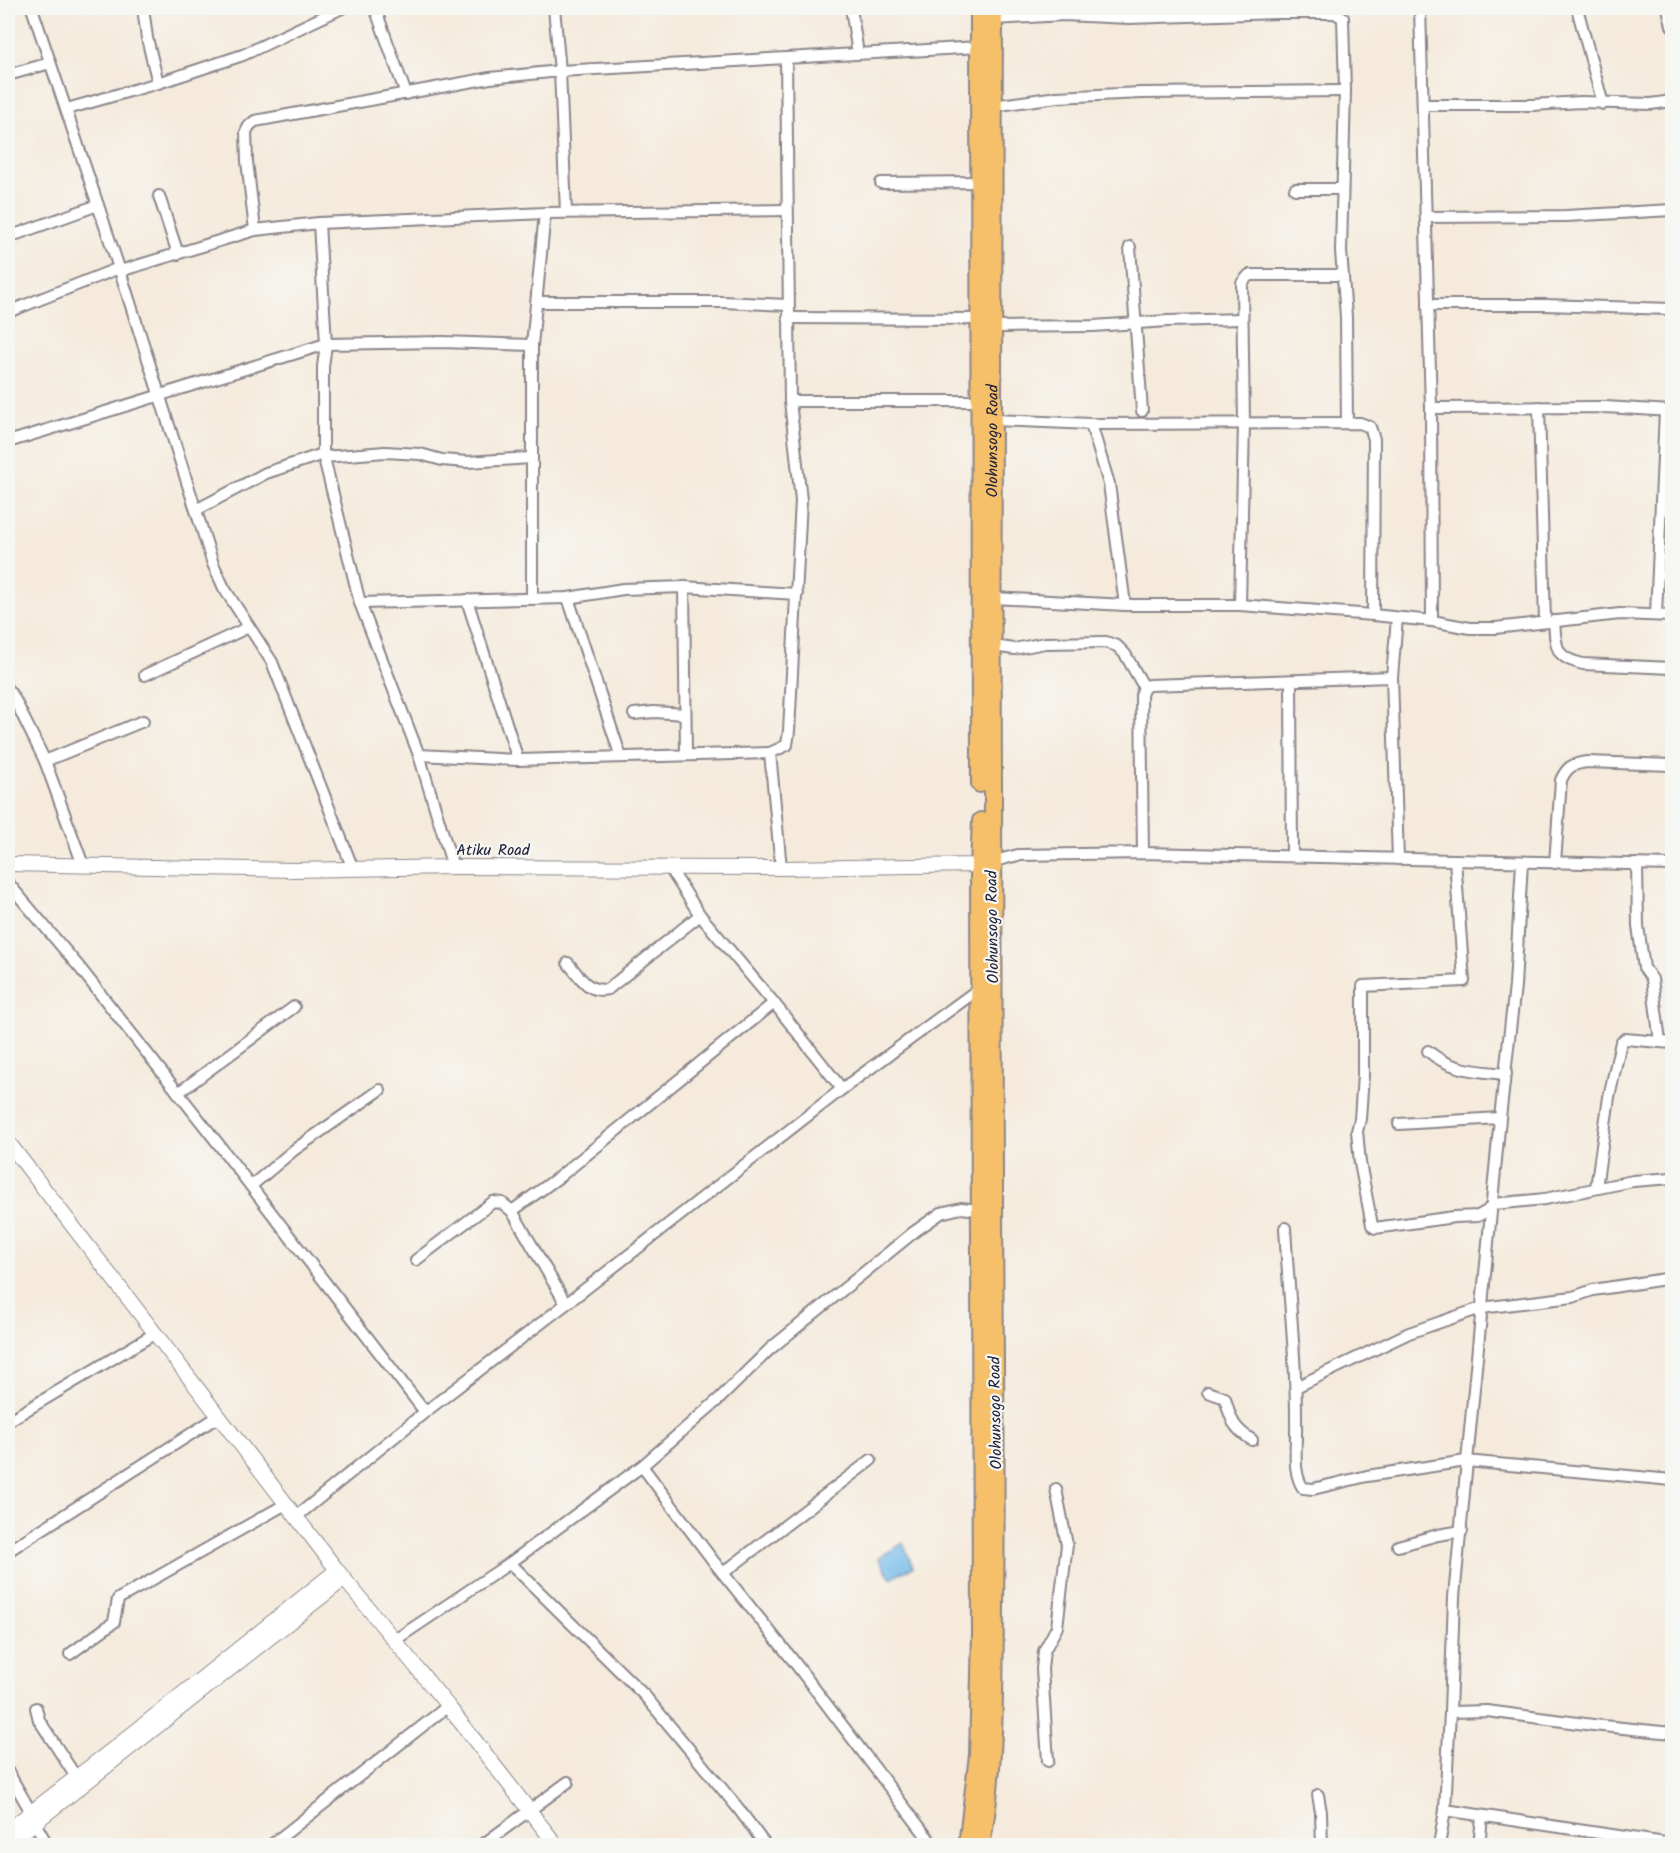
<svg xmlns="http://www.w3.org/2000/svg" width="1680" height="1853" font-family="Kalam,sans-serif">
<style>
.water{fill:#73baea;stroke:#4a6e92;stroke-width:1.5}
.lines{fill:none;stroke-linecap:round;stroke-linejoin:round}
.minor-casing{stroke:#8c868b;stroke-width:14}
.tertiary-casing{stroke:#8c868b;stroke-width:16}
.primary-casing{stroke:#8c868b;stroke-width:20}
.minor{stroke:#fff;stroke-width:10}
.tertiary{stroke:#fff;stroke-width:14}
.primary{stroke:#f6c06b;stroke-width:16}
.labels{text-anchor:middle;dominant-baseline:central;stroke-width:4.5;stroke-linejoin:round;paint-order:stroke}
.street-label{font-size:16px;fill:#22223b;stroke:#f6f6f2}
</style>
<rect width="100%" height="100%" fill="#f6f6f2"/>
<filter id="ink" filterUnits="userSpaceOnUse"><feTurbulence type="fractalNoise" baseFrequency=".0167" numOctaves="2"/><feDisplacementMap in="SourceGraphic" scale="12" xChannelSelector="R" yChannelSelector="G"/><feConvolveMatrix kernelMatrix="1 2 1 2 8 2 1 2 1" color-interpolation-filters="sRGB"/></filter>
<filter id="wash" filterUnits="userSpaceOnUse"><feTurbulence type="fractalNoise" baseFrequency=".008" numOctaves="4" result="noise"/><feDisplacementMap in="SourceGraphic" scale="24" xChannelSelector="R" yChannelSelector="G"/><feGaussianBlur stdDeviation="1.35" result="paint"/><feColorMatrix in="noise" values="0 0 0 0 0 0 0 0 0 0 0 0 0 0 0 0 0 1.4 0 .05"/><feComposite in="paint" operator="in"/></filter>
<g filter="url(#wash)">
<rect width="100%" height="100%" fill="#f5eadb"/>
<path class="water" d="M903,1543L913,1567L891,1578L878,1558Z"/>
</g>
<g filter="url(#ink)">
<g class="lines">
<g class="minor-casing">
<g id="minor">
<path d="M32,8L120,271L213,564L224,588L272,662L353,869"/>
<path d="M143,8L147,38L158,83"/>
<path d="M375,8L406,94"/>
<path d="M554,8L560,71L566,212"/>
<path d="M851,8L858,54"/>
<path d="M1420,8L1431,408L1432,621"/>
<path d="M1577,8L1603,104"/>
<path d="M1668,8L1672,26"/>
<path d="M994,19L1063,15L1129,18L1278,13H1335L1343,18L1345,91L1341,251L1346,317L1347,423"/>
<path d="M8,75L50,63"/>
<path d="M1424,105H1532L1581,102L1651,104L1672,101"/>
<path d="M993,106L1057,97L1141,93L1345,91"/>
<path d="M67,109L158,83L243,55L342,8"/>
<path d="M881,183L980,182"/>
<path d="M1295,189H1342"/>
<path d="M159,196L178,254"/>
<path d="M1426,217L1566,216L1672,210"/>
<path d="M319,223L326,344L323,367V454L360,603L419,755L453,867"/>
<path d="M255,230L247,161L246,132L249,126L255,121L490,78L560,71L980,47"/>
<path d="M8,234H17L98,205"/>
<path d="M1130,247L1142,411"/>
<path d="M120,271L255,230L319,223L545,213L787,210"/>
<path d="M537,302H723L788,305"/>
<path d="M1428,305H1544L1672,309"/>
<path d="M8,312L119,268"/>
<path d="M788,318L980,319"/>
<path d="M994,327L1093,326L1168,321L1242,319"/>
<path d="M790,401H980"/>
<path d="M1539,407L1545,622"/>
<path d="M1431,408L1605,407L1672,411"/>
<path d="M994,420L1091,424L1360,423L1370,427L1374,439L1373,615"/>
<path d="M1091,424L1109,484L1125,605"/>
<path d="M8,442L326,344L442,342L532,345"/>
<path d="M324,457L385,452L420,454L442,460L467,462L531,458"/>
<path d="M196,510L266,473L323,454"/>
<path d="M684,587L686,754"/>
<path d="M568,598L621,757"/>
<path d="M994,598L1125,605H1240L1373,615L1432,621L1470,628H1495L1620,614L1672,616"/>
<path d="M532,599V345L545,213"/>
<path d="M467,600L518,760"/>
<path d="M360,603L568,598L623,589L684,587L797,594"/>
<path d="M1240,605L1244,423L1242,283L1249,275H1343"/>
<path d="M1656,615L1665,411"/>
<path d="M1397,618L1392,677L1398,859"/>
<path d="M1554,621C1556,646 1554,658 1583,664L1672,668"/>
<path d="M993,646L1014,649L1045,643L1106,642L1117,646L1125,654L1144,687"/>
<path d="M145,675L249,627"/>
<path d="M1291,681L1292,856"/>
<path d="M1144,687L1149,685L1392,677"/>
<path d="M8,690L14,698L45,761L83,865"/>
<path d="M634,714L654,712L685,714"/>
<path d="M419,755L518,760L770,753"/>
<path d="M45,761L143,721"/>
<path d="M1143,853L1141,695L1144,687"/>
<path d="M1455,860L1464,981L1363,986V1075L1360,1119L1357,1131L1360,1163L1372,1225L1375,1228L1454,1217L1478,1216L1487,1211L1493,1204L1545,1199L1633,1181L1672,1178"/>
<path d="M991,862L1018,855L1143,853L1672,865"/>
<path d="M1555,863L1561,780C1567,767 1572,764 1587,762L1672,765"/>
<path d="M1637,864L1638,926L1644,968L1652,979L1660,1042"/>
<path d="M669,867L700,915L774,1003L842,1089"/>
<path d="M781,868L770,753L787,745L789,731L801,500L790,401L786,58"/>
<path d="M8,883L80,968L213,1137L425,1412"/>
<path d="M568,963C580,977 589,994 608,989L700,915"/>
<path d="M1428,1051C1451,1071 1478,1071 1506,1074"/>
<path d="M178,1093L294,1007"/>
<path d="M1399,1124L1500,1118"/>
<path d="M251,1186L294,1150L380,1090"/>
<path d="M1596,1188L1609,1097L1621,1042L1625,1039L1672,1043"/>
<path d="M512,1211L566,1304"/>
<path d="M1285,1228C1289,1297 1297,1366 1296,1435C1296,1451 1293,1474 1303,1488L1313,1489L1367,1476L1466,1461L1672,1480"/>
<path d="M416,1260L493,1202L502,1203L512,1211L559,1177L774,1003"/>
<path d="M1296,1387L1409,1333L1481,1308L1573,1297L1593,1290L1672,1278"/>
<path d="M1208,1392L1225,1398C1231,1420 1233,1428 1252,1440"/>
<path d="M8,1421L154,1334"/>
<path d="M642,1466L714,1562L792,1659L934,1846"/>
<path d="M297,1516L425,1412L566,1304L842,1089L980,988"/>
<path d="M1398,1546L1438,1535L1462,1531"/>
<path d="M8,1551L219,1416"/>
<path d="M510,1563L645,1696L738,1808L766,1846"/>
<path d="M723,1573L871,1460"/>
<path d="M395,1640L510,1563L642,1466L719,1399L770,1349L914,1232L941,1213L961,1208L979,1210"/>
<path d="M70,1654L114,1622L118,1599L286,1504"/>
<path d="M36,1708L39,1720L76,1777"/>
<path d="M1450,1712L1487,1711L1593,1725L1672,1733"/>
<path d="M1048,1761L1042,1669L1044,1651L1057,1627L1067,1545L1056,1489"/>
<path d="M8,1772L31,1812"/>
<path d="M1318,1795L1321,1812L1322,1846"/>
<path d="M1445,1810L1672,1844"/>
<path d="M35,1823L48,1846"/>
<path d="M270,1846L448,1706"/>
<path d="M481,1846L568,1782"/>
<path d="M1439,1846L1445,1810L1450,1712L1454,1597L1500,1118L1515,986L1522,862"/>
<path d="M1479,1846L1482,1817"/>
</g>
</g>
<g class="tertiary-casing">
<g id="tertiary">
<path d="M8,864L293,870L453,867L781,868L979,865L989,863"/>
<path d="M8,1142L337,1570L448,1706L557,1846"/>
<path d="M8,1830L122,1742L337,1570"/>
<path d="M8,1844L344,1579"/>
</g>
</g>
<g class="primary-casing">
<g id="primary">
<path d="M979,8L980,784"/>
<path d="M967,1846L978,1755L981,1634L979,865L981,821"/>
<path id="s1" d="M981,1846C996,1767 994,1686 995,1606C997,1464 994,1323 994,1181C992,790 992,399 994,8"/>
</g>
</g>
<use href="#minor" class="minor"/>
<use href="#tertiary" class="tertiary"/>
<use href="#primary" class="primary"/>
</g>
</g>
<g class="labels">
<g class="street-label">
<text stroke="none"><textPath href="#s1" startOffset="1406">Olohunsogo Road</textPath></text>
<text x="493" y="850">Atiku Road</text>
<text transform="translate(993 927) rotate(-91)">Olohunsogo Road</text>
<text transform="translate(996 1413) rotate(-91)">Olohunsogo Road</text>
</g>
</g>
<rect width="1680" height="1853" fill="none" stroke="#f6f6f2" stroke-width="30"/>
</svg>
